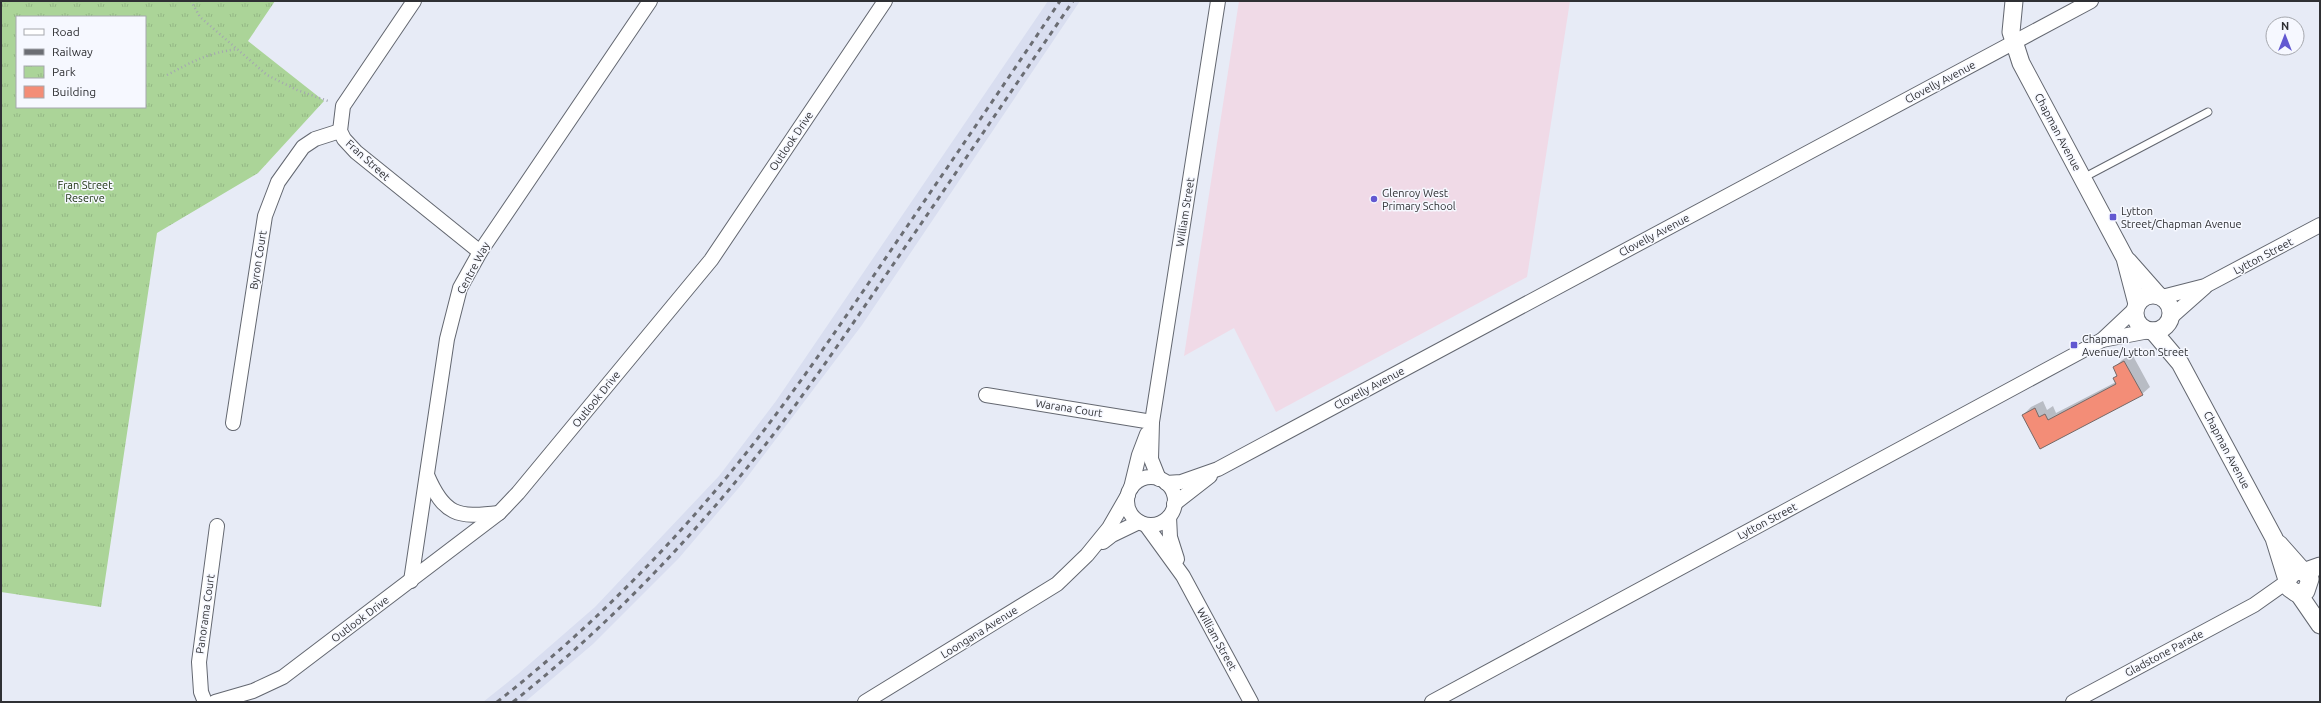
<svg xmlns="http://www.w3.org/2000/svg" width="2321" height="703" font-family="Ubuntu,sans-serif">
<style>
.built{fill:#d9def0}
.education{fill:#f0dae7}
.park{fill:url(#park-tufts);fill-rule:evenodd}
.shadow{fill:#0003}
.building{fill:#f38d77;stroke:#756967}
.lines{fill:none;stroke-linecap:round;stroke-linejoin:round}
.service-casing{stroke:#636770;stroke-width:9}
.minor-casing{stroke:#636770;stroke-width:16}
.tertiary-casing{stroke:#636770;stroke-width:19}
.path{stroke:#a4a7b0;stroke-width:2.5;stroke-dasharray:1 3;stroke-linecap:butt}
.service{stroke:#fff;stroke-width:7}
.minor{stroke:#fff;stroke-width:14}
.tertiary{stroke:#fff;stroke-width:17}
.rail{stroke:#6b6d73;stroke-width:3;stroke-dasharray:5 5;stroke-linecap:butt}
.poi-dot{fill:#6258d1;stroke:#f6f8ff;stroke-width:1.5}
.labels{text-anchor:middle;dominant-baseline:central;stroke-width:3;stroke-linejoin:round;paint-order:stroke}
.street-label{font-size:11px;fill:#2f3034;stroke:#f6f8ff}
.park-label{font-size:11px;fill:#1a300e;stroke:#f6f8ff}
.poi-label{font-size:11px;fill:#2f3034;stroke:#f6f8ff;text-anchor:start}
</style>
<defs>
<pattern id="park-tufts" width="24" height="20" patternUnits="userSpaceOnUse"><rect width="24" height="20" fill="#abd498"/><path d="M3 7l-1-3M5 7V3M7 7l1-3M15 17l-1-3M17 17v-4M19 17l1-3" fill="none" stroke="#93b684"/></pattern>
</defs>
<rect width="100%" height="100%" fill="#e7ebf6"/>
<path class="built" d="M1048,1H1080L862,325L742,484L679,558L593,644L525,702H483L518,674L595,607L719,476L776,401Z"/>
<path class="education" d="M1239,1H1570L1527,277L1276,412L1234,328L1184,356Z"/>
<path class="park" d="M1,1H275L248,41L324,101L258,173L157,233L101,607L1,592ZM17,17H145V107H17Z"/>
<path class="shadow" d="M2132,354L2150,387L2142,394L2041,448L2023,415L2031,407L2043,401L2047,410L2053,406L2056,413L2116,382L2114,378L2117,375L2114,368L2122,360Z"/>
<path class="building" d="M2124,361L2143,395L2040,449L2022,415L2035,408L2039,417L2045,414L2048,420L2116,384L2113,378L2117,376L2113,367Z"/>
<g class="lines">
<g class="service-casing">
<path id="service" d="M2083,178L2208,112"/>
</g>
<g class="minor-casing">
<g id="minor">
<path d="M414,1L343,106L340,131L344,139L356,152L480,252"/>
<path d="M2162,297L2205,286L2320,225"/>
<path d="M2170,318L2205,287"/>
<path d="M2102,340L2149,331"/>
<path d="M986,395L1152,422"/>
<path d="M233,423L265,216L278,182L303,147L315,139L340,131"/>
<path d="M427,475C444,515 457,518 499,513"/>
<circle cx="1151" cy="501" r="24"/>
<path d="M1159,479L1151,459L1152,422L1218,1"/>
<path d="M1166,483L1181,482L1218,469L2091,1"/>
<path d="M1131,488L1139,455L1147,434"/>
<path d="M1174,504L1210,476"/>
<path d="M1169,517L1170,537L1177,559"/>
<path d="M1146,525L1183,576L1251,702"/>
<path d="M1103,542L1112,535L1139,522"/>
<path d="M411,581L447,339L460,288L480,252L650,1"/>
<path d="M205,702L201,692L199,662L217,526"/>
<path d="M215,702L253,691L283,677L499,513L518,493L711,260L885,1"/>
<path d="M865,702L1057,584L1087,555L1109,528L1128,495"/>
<path d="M1432,702L2102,340L2136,308"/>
<path d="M2073,702L2254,605L2288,581"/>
</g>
</g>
<g class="tertiary-casing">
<g id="tertiary">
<path d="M2014,1L2011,32L2021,63L2125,258L2137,304"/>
<path d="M2128,261L2158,295"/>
<circle cx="2153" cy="313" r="18"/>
<path d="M2153,331L2180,363L2274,538L2287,580"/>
<path d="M2279,544L2310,579L2306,591L2296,593L2289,588L2287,580L2294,572L2302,571"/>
<path d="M2303,572L2320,566"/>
<path d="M2298,593L2320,625"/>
</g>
</g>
<g class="path">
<path d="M191,1L200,17L267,75L297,90L328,101"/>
<path d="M167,75C194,61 207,53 238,49"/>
</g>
<use href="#service" class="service"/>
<use href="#minor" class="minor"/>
<use href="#tertiary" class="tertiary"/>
<g class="rail">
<path d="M497,702C594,626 682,536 758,438C809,372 855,303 902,234C955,156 1008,79 1060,1"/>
<path d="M513,702C618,618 711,519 791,411C833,354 872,295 912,237C966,158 1019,80 1073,1"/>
</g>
</g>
<g class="poi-dot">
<circle cx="1374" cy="199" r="4"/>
<rect x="2109" y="213" width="8" height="8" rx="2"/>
<rect x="2070" y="341" width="8" height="8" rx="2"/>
</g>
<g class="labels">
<g class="street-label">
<text transform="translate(1940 82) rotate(-28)">Clovelly Avenue</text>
<text transform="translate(2058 132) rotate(62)">Chapman Avenue</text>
<text transform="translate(791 141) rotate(-56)">Outlook Drive</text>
<text transform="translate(368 160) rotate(42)">Fran Street</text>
<text transform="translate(1185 212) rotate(-81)">William Street</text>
<text transform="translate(1654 235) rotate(-28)">Clovelly Avenue</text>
<text transform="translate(2263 256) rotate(-28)">Lytton Street</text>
<text transform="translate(258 260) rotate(-81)">Byron Court</text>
<text transform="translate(473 268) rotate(-62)">Centre Way</text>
<text transform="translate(1369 388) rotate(-28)">Clovelly Avenue</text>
<text transform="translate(596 399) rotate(-51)">Outlook Drive</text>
<text transform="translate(1069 408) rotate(9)">Warana Court</text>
<text transform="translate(2227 450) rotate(62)">Chapman Avenue</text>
<text transform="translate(1767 521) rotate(-28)">Lytton Street</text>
<text transform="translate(205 614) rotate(-82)">Panorama Court</text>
<text transform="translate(360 619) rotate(-37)">Outlook Drive</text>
<text transform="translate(979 632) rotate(-32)">Loongana Avenue</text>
<text transform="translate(1217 639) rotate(61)">William Street</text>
<text transform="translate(2164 653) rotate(-28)">Gladstone Parade</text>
</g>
<g class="park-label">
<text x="85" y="185">Fran Street<tspan x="85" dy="13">Reserve</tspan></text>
</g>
<g class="poi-label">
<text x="1382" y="193">Glenroy West<tspan x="1382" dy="13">Primary School</tspan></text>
<text x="2121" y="211">Lytton<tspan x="2121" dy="13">Street/Chapman Avenue</tspan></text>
<text x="2082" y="339">Chapman<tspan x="2082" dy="13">Avenue/Lytton Street</tspan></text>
</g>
</g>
<rect width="2321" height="703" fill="none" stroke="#2f3034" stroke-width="4"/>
<rect x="16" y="16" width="130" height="92" fill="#f6f8ff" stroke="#a6a8ae"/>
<rect x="24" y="29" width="20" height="6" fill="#ffffff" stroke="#a6a8ae"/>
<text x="52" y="36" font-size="12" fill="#2f3034">Road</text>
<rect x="24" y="49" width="20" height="6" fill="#6b6d73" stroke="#a6a8ae"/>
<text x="52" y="56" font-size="12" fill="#2f3034">Railway</text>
<rect x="24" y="66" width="20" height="12" fill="url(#park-tufts)" stroke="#a6a8ae"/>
<text x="52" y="76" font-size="12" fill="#2f3034">Park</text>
<rect x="24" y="86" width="20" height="12" fill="#f38d77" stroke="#a6a8ae"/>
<text x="52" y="96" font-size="12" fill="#2f3034">Building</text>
<g transform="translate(2285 36)"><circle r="19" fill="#f6f8ff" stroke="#a6a8ae"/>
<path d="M0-3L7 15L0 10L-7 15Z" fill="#6258d1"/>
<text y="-6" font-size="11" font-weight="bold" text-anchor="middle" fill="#2f3034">N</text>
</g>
</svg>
